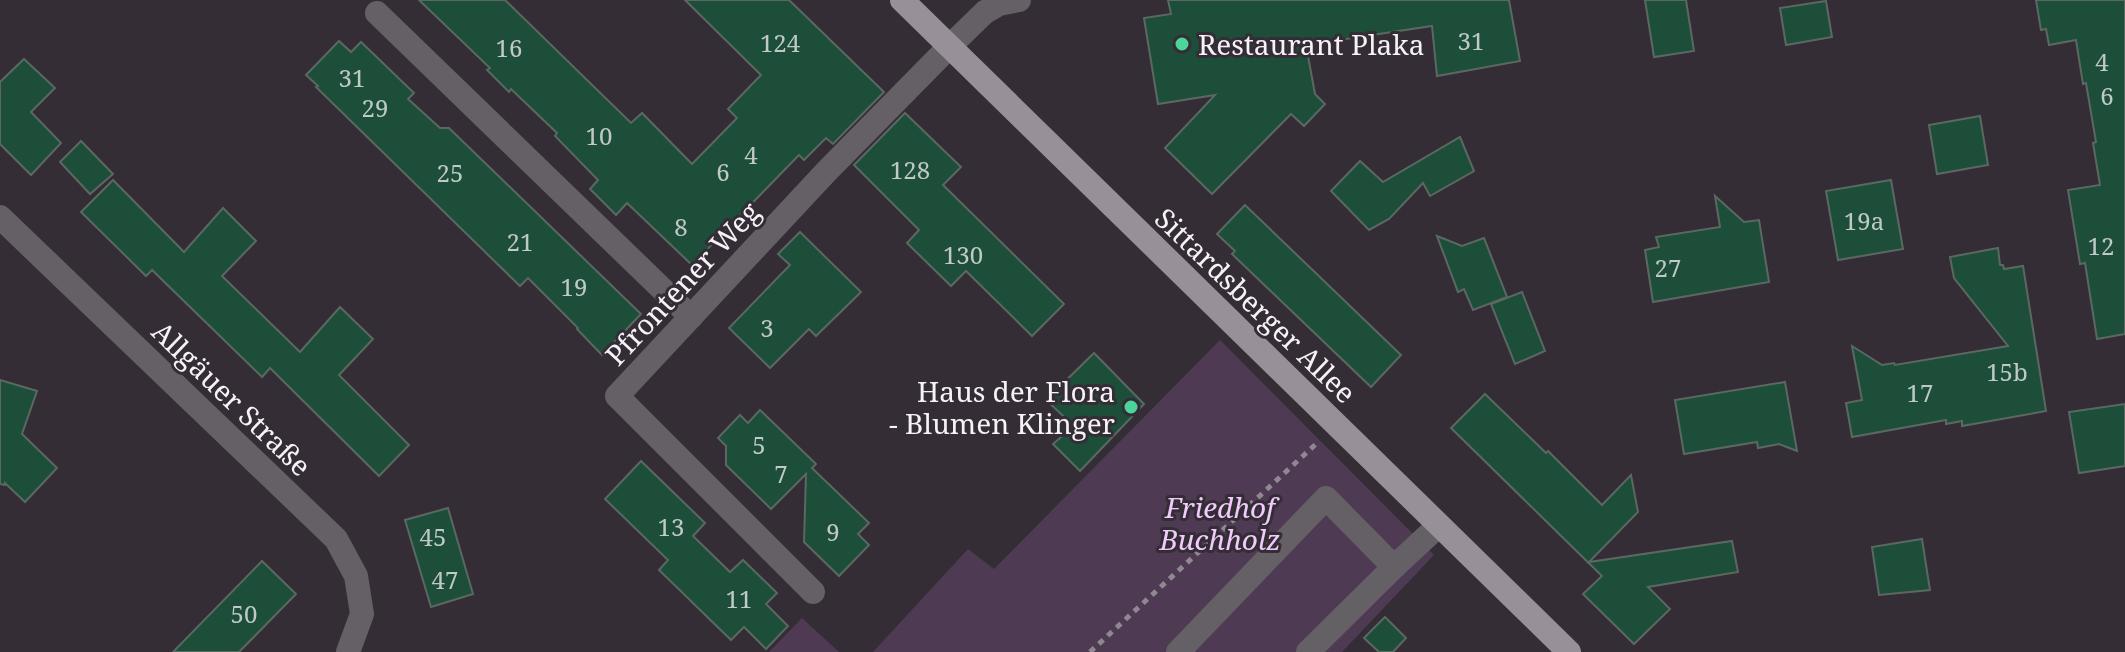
<svg xmlns="http://www.w3.org/2000/svg" width="2125" height="652" font-family="'Noto Serif',serif">
<style>
.green{fill:#4e3a53}
.building{fill:#1d4e39;stroke:#5b6861;stroke-width:2}
.lines{fill:none;stroke-linecap:round;stroke-linejoin:round}
.path{stroke:#8e8890;stroke-width:5;stroke-dasharray:6 6;stroke-linecap:butt}
.minor{stroke:#646065;stroke-width:24}
.major{stroke:#979099;stroke-width:24}
.poi-dot{fill:#4bd49b;stroke:#342d36;stroke-width:3}
.labels{text-anchor:middle;dominant-baseline:central;stroke-width:6;stroke-linejoin:round;paint-order:stroke}
.number-label{font-size:24px;fill:#c0c9c8}
.poi-label{font-size:28px;fill:#f7f2f8;stroke:#342d36;text-anchor:start}
.street-label{font-size:28px;fill:#f7f2f8;stroke:#342d36}
.park-label{font-size:28px;font-style:italic;fill:#f1cbfb;stroke:#342d36}
</style>
<rect width="100%" height="100%" fill="#342d36"/>
<g class="green">
<path d="M1220,340L1434,555L1342,652H873L968,549L994,569Z"/>
<path d="M802,618L839,652H769Z"/>
</g>
<g class="building">
<path d="M419,0H505L631,123L642,113L692,164L737,118L728,109L761,75L685,0H789L884,92L833,144L826,138L804,160L799,155L692,265L627,203L616,215L590,189L598,180L555,136L557,133L511,89L509,92L487,70L490,68Z"/>
<path d="M1168,0H1509L1520,61L1437,76L1432,26L1306,45L1315,94L1325,104L1304,126L1291,114L1212,194L1165,148L1215,95L1158,104L1144,18L1171,14Z"/>
<path d="M1645,0H1686L1694,51L1654,57Z"/>
<path d="M2036,0H2125V334L2097,339L2085,263L2080,264L2068,190L2100,185L2093,143L2096,142L2086,83L2083,84L2076,40L2049,45L2046,29L2041,30Z"/>
<path d="M1826,1L1832,37L1786,45L1780,8Z"/>
<path d="M339,41L351,52L361,42L414,93L408,99L440,128H449L641,314L602,355L577,329L578,328L528,278L520,286L316,87L318,86L306,75Z"/>
<path d="M24,59L55,88L31,112L61,143L31,175L0,144V82Z"/>
<path d="M905,113L961,167L943,185L1064,304L1032,336L966,271L951,286L907,243L919,230L854,165Z"/>
<path d="M1980,116L1988,165L1937,174L1929,125Z"/>
<path d="M1460,137L1474,171L1430,196L1423,183L1389,219L1369,230L1331,191L1360,161L1383,182Z"/>
<path d="M81,141L113,174L90,194L60,162Z"/>
<path d="M113,180L184,252L223,208L256,241L222,276L300,352L340,307L373,339L339,375L409,445L379,476L270,368L262,377L152,270L146,276L81,212Z"/>
<path d="M1891,180L1903,249L1838,260L1826,191Z"/>
<path d="M1715,196L1744,222L1759,220L1769,282L1653,302L1645,250L1659,247L1656,237L1720,227Z"/>
<path d="M1245,205L1401,355L1371,387L1232,254L1235,251L1217,234Z"/>
<path d="M800,232L861,292L816,336L809,329L770,368L729,328L790,265L778,254Z"/>
<path d="M1437,236L1462,246L1484,238L1507,297L1473,310L1464,289L1458,292Z"/>
<path d="M1998,248L2000,265H2003L2004,269L2023,266L2046,411L1962,426V421L1946,424V420L1852,437L1846,403L1862,400L1852,346L1882,365L1894,363L1895,365L2008,346L1954,278L1950,257Z"/>
<path d="M1522,292L1545,351L1515,364L1491,304Z"/>
<path d="M1094,353L1144,404L1080,471L1053,444L1074,426L1046,400Z"/>
<path d="M0,380L37,391L22,434L57,468L25,502L5,483V485L0,484Z"/>
<path d="M1785,382L1797,451L1779,444L1758,448L1757,442L1684,454L1675,400Z"/>
<path d="M1485,394L1546,453L1548,451L1602,505L1631,475L1638,512L1589,562L1732,541L1738,572L1648,587L1670,609L1634,644L1583,594L1602,576L1451,428Z"/>
<path d="M2125,404V466L2079,473L2069,412Z"/>
<path d="M760,410L816,464L812,468L869,523L858,534L869,545L839,576L804,542L806,474L771,509L726,465V446L718,438L740,415L748,423Z"/>
<path d="M641,461L705,523L693,536L730,572L743,560L777,593L766,604L788,626L766,649L744,627L731,640L659,570L668,560L605,499Z"/>
<path d="M448,508L473,594L431,607L405,520Z"/>
<path d="M1922,539L1930,590L1879,595L1872,547Z"/>
<path d="M262,561L296,594L239,652H173Z"/>
<path d="M1385,617L1406,638L1393,652H1379L1364,638Z"/>
</g>
<g class="lines">
<path class="path" d="M1090,652L1316,444"/>
<g class="minor">
<path d="M377,13L691,317"/>
<path d="M0,217L336,539L356,576L362,614L348,652"/>
<path d="M813,592L617,396L826,172L950,46L985,12L999,4L1019,0"/>
<path d="M1178,652L1326,498L1394,567"/>
<path d="M1308,652L1394,567L1438,526"/>
</g>
<path class="major" d="M902,0L1569,652"/>
</g>
<g class="poi-dot">
<circle cx="1182" cy="44" r="8"/>
<circle cx="1131" cy="407" r="8"/>
</g>
<g class="labels">
<g class="number-label">
<text x="1471" y="40">31</text>
<text x="780" y="42">124</text>
<text x="509" y="47">16</text>
<text x="2102" y="61">4</text>
<text x="352" y="77">31</text>
<text x="2107" y="95">6</text>
<text x="375" y="107">29</text>
<text x="599" y="135">10</text>
<text x="751" y="154">4</text>
<text x="910" y="169">128</text>
<text x="723" y="171">6</text>
<text x="450" y="172">25</text>
<text x="1864" y="220">19a</text>
<text x="681" y="226">8</text>
<text x="520" y="241">21</text>
<text x="2101" y="245">12</text>
<text x="963" y="254">130</text>
<text x="1668" y="267">27</text>
<text x="574" y="286">19</text>
<text x="767" y="327">3</text>
<text x="2007" y="371">15b</text>
<text x="1920" y="392">17</text>
<text x="759" y="444">5</text>
<text x="781" y="473">7</text>
<text x="671" y="526">13</text>
<text x="833" y="531">9</text>
<text x="433" y="536">45</text>
<text x="445" y="579">47</text>
<text x="739" y="598">11</text>
<text x="244" y="613">50</text>
</g>
<g class="poi-label">
<text x="1198" y="44">Restaurant Plaka</text>
<text x="1115" y="391" text-anchor="end">Haus der Flora<tspan x="1115" dy="32">- Blumen Klinger</tspan></text>
</g>
<g class="street-label">
<text transform="translate(682 283) rotate(-47)">Pfrontener Weg</text>
<text transform="translate(1256 305) rotate(44)">Sittardsberger Allee</text>
<text transform="translate(232 398) rotate(44)">Allgäuer Straße</text>
</g>
<g class="park-label">
<text x="1220" y="507">Friedhof<tspan x="1220" dy="32">Buchholz</tspan></text>
</g>
</g>
</svg>
